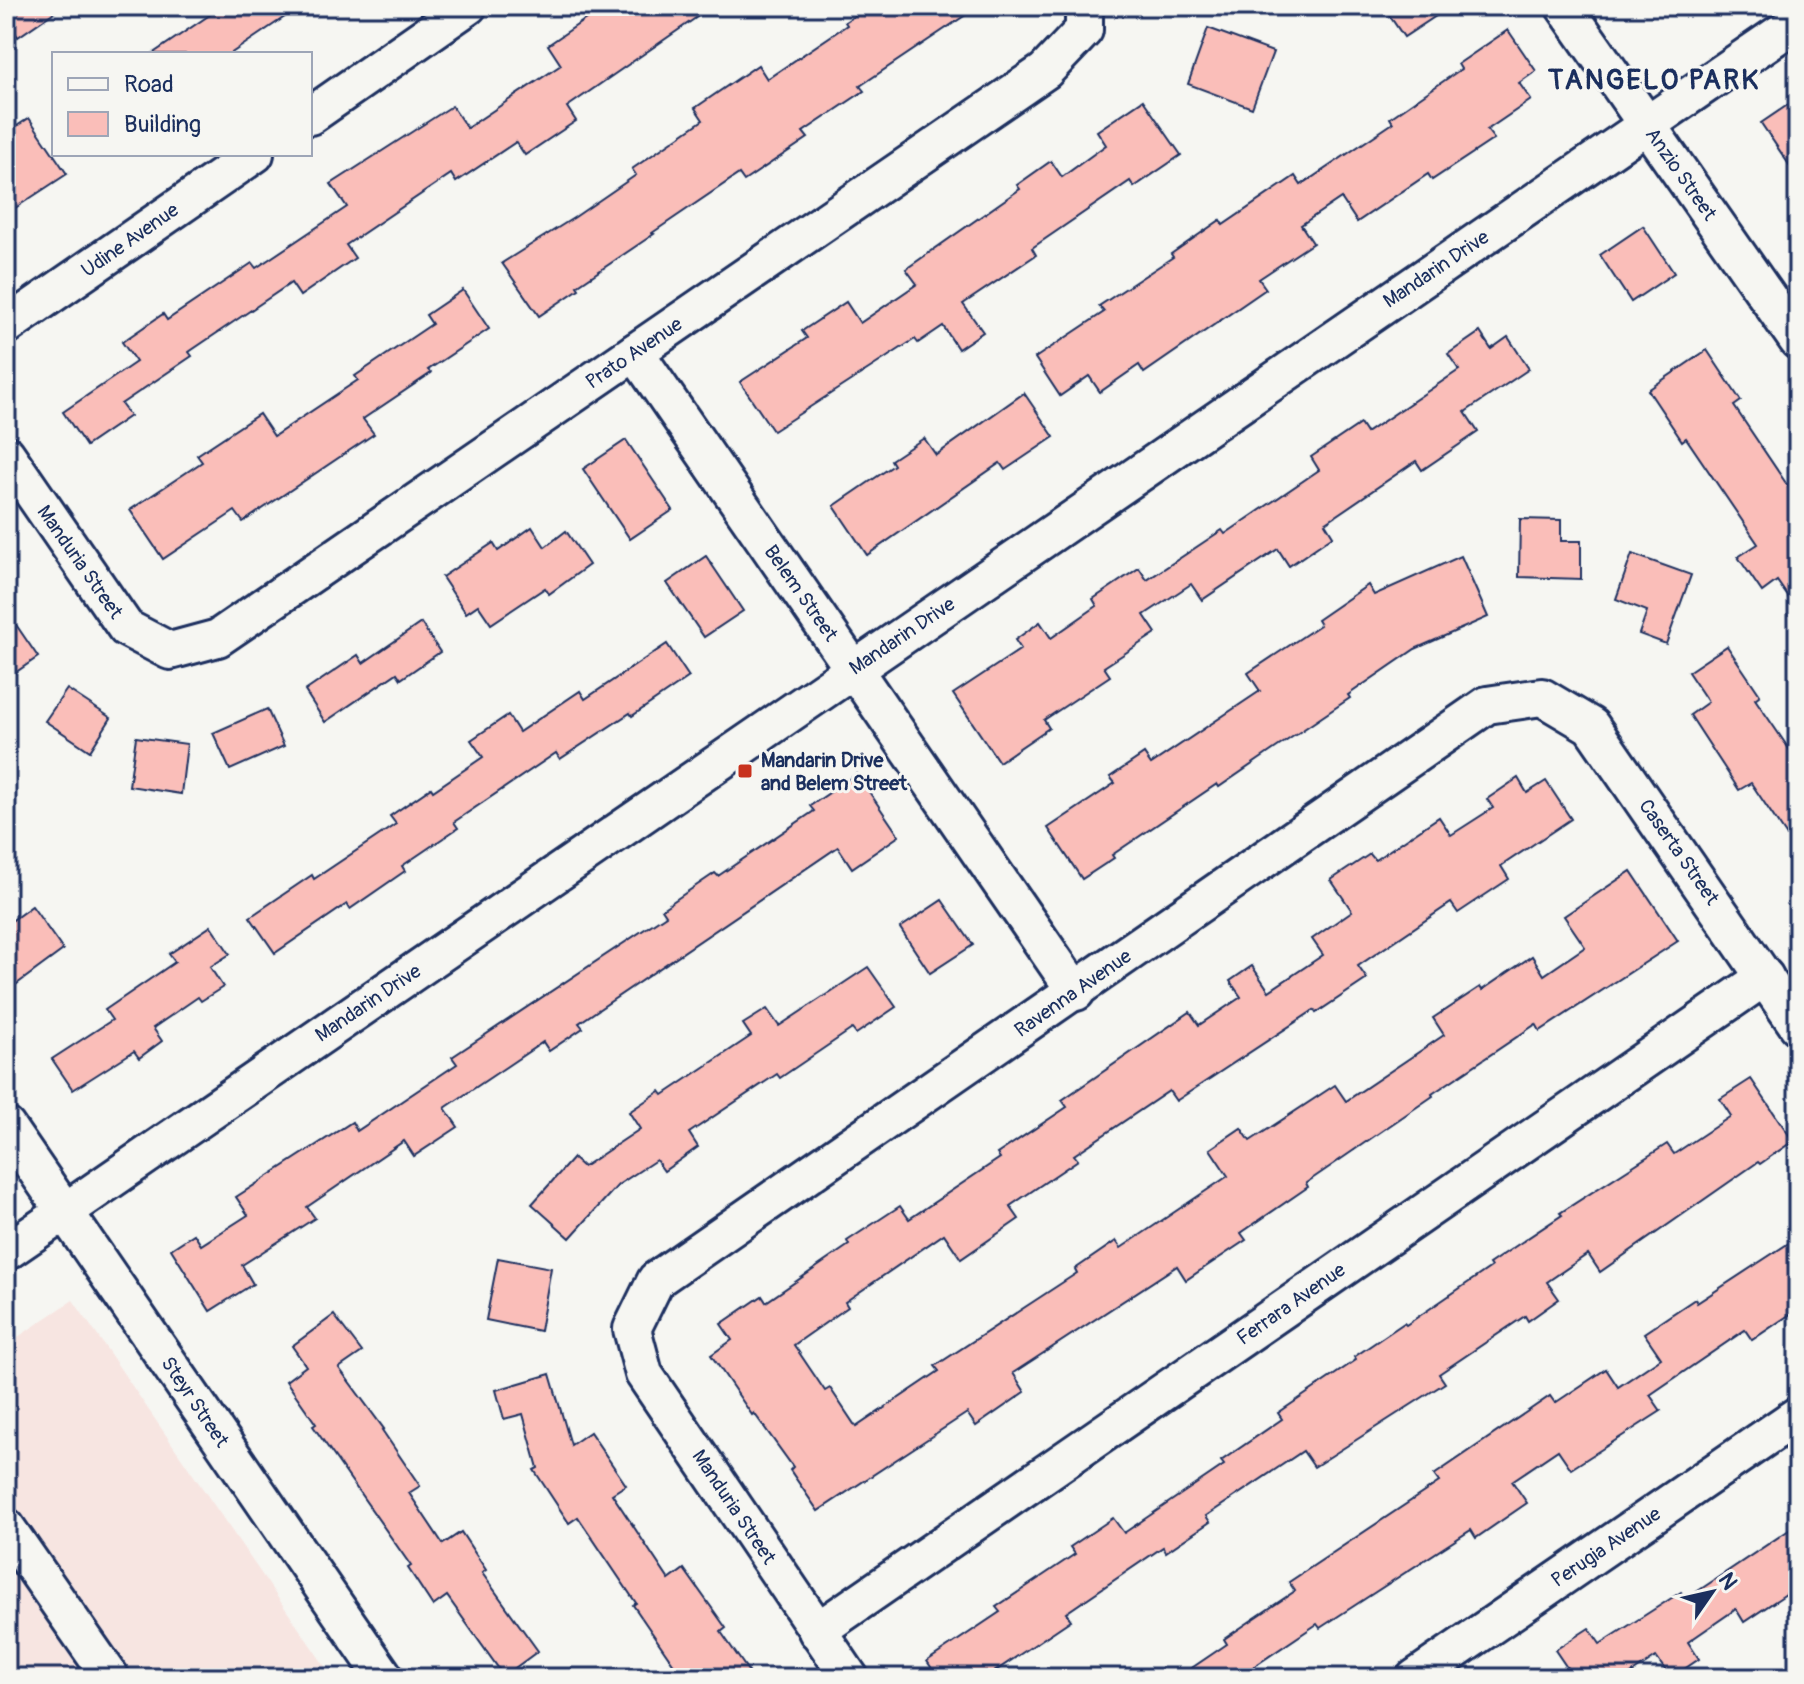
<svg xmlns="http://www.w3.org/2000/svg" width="1804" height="1684" font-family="Pangolin,sans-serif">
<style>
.built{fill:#f7e5e1}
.building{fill:#fabeb9;stroke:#1b2f5e;stroke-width:2}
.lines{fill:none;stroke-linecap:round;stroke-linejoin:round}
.minor-casing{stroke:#1b2f5e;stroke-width:42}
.minor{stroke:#f6f6f2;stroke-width:36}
.poi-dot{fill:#c8321e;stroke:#f6f6f2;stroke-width:3}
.labels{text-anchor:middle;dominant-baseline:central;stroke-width:6;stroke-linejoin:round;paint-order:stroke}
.street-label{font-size:20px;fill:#1b2f5e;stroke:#f6f6f2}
.poi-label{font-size:20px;font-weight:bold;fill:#1b2f5e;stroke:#f6f6f2;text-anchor:start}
.district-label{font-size:28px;font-weight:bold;letter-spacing:2px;fill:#1b2f5e;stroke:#f6f6f2}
</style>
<rect width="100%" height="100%" fill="#f6f6f2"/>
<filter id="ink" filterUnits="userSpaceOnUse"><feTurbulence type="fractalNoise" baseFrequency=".0125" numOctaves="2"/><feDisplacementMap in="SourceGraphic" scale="16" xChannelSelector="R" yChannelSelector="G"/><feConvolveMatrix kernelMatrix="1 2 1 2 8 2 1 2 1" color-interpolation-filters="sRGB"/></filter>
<g filter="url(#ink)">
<path class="built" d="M73,1300L333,1678H6V1345Z"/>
<g class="building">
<path d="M6,6H63L18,37L6,18Z"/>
<path d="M223,6H301L230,54H152Z"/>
<path d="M605,6H713L567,107L576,121L525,155L516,142L456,182L451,174L346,245L355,258L300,296L291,283L189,352L192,356L121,404L130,416L86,446L63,412L136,362L122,342L163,314L167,320L252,263L256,268L347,207L331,184L452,106L467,128L561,65L548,45Z"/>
<path d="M869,6H979L860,86L864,91L803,132L808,138L744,181L739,174L652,233L654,234L577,286L579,289L539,316L502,263L575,217L636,175L632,169L703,120L695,108L758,65L767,79L847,25L845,22Z"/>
<path d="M1383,6H1451L1404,37Z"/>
<path d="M1208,28L1273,52L1252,108L1188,84Z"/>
<path d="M1508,30L1536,71L1519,83L1531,100L1487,130L1494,139L1432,180L1428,174L1357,222L1341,198L1301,225L1313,243L1259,279L1266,289L1144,373L1139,365L1100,392L1089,376L1060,396L1035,358L1104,312L1099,306L1173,257L1171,254L1220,220L1223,225L1295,176L1301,185L1393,123L1390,118L1461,69L1458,64Z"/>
<path d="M1798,98V178L1761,123Z"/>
<path d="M1143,100L1181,155L1134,187L1130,181L1032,248L1036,255L963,304L983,332L958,349L943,326L918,343L915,339L773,431L740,382L807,338L802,331L846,302L860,323L917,284L906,269L1020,189L1017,185L1051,161L1062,177L1106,145L1097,131Z"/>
<path d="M29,118L67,174L6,214V133Z"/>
<path d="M1643,226L1674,273L1631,302L1600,255Z"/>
<path d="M463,290L489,329L428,370L431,373L363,419L374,434L243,522L235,511L163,559L130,510L202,462L197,455L259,414L274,436L358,380L355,376L432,324L426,315Z"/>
<path d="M1480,332L1491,349L1508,337L1529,369L1465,412L1478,432L1422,470L1416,461L1325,523L1333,536L1289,566L1278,549L1202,600L1191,584L1144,615L1156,633L1104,667L1110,676L1044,720L1049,728L999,762L953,694L1021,649L1015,640L1040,622L1051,638L1097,606L1093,599L1139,568L1147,580L1222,530L1225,534L1319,470L1311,457L1360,424L1366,433L1459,370L1448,354Z"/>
<path d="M1707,350L1741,401L1734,406L1798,501V611L1777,581L1762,592L1738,557L1758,544L1686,438L1682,441L1648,390Z"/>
<path d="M1024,393L1054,437L1005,470L1000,463L867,555L834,506L894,465L891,460L924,438L936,455Z"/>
<path d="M626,440L673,510L630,539L583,469Z"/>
<path d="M1520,519L1561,520V541H1581V579L1519,577Z"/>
<path d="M532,527L545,547L566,531L589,565L549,594L545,588L491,624L478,605L466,613L442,577L493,543L498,551Z"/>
<path d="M1632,554L1691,575L1666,644L1639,634L1647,611L1616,599Z"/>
<path d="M706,556L743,611L704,637L667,583Z"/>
<path d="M1461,556L1488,617L1415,649L1348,695L1350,698L1270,752L1219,787L1217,784L1112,855L1114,858L1082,879L1048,828L1115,783L1110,777L1144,754L1151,764L1260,691L1248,673L1320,625L1317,620L1368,585L1374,595Z"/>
<path d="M6,610L38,657L6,679Z"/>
<path d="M421,623L440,652L401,679L397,673L325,722L305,691L358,655L363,663Z"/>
<path d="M667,644L689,677L632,716L630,713L560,759L556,753L454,822L458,828L402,866L405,871L350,909L347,904L275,953L250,917L312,875L314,879L396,824L390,816L431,788L433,791L483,757L471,740L508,715L519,732L580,691L585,699Z"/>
<path d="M1727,646L1760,695L1755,699L1798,762V853L1751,783L1739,790L1690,715L1708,702L1688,672Z"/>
<path d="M67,689L111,718L90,751L45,721Z"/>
<path d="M267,709L284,746L230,770L213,733Z"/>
<path d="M136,737L187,744L181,794L129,786Z"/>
<path d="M857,774L899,836L852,868L838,847L579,1023L583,1028L549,1051L543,1042L445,1108L458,1127L414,1156L404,1141L307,1207L315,1218L242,1265L253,1284L210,1311L171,1249L194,1234L201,1245L248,1215L236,1197L352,1122L357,1131L457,1064L452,1057L666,915L662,909L715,873L718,876L814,811L810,806Z"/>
<path d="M1518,778L1527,793L1546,781L1571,819L1501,866L1509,879L1458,913L1451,903L1358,966L1367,979L1316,1013L1314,1010L1176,1101L1169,1091L1074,1155L1078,1160L1010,1206L1019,1219L961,1259L944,1234L845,1302L848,1307L794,1345L825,1391L830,1388L856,1427L939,1371L935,1366L1077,1273L1075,1269L1116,1241L1121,1248L1228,1176L1210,1149L1241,1128L1250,1141L1335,1085L1346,1101L1444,1035L1433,1018L1480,987L1482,990L1532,956L1544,975L1585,947L1564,916L1631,871L1678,941L1540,1031L1536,1024L1432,1094L1433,1096L1306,1183L1308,1187L1241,1233L1246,1240L1186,1280L1177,1266L1013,1373L1025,1392L976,1426L967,1413L818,1511L790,1470L793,1467L754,1413L752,1415L711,1355L732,1340L721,1324L762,1296L766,1302L849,1245L847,1241L900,1206L909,1219L1000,1158L997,1154L1067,1107L1062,1100L1190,1012L1199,1025L1241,997L1230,981L1252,966L1269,991L1323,955L1312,939L1352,911L1331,880L1370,854L1375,860L1439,817L1451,835L1493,808L1487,799Z"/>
<path d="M942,900L973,945L930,973L900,928Z"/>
<path d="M32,906L63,950L6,992V925Z"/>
<path d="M211,926L230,954L210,967L223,987L201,1001L198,997L153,1028L162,1041L139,1058L134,1051L73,1090L52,1059L112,1020L105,1010L175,962L169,954Z"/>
<path d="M868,967L896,1007L856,1034L852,1029L780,1078L777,1074L689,1133L698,1147L664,1171L656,1160L618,1185L570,1238L532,1204L573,1158L583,1167L640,1129L629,1112L660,1091L663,1095L751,1036L743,1024L767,1009L779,1026Z"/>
<path d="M1751,1079L1793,1141L1760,1164L1758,1162L1600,1272L1588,1254L1547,1282L1559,1299L1528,1321L1525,1316L1439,1374L1445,1383L1314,1467L1303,1451L1206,1516L1210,1522L1166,1552L1163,1547L1066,1613L1071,1620L985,1678H938L927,1661L1000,1612L996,1607L1075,1554L1070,1547L1113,1518L1124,1533L1224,1465L1221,1461L1282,1419L1278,1413L1356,1360L1354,1357L1404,1323L1406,1325L1491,1267L1489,1264L1562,1215L1560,1213L1667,1144L1674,1154L1731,1116L1720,1099Z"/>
<path d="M1798,1237V1309L1752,1340L1745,1330L1650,1395L1661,1411L1571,1469L1558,1450L1512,1481L1527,1503L1476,1538L1471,1530L1320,1628L1317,1624L1237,1678H1177L1227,1644L1224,1639L1295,1591L1289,1582L1439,1482L1434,1475L1550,1396L1555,1403L1606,1369L1618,1387L1661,1358L1644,1333L1695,1299L1697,1303Z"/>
<path d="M498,1258L551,1268L540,1331L486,1320Z"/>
<path d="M334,1315L362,1352L339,1368L384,1429L382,1430L420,1486L409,1493L443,1544L461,1532L486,1570L482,1573L538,1651L504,1676L447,1596L433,1606L408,1568L411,1566L313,1426L316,1424L286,1381L306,1366L292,1346Z"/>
<path d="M550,1374L571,1445L590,1432L626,1485L612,1494L669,1580L684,1569L726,1628L721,1632L753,1678H683L633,1605L636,1603L578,1517L569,1523L534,1470L538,1468L523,1414L504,1419L496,1390Z"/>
<path d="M1798,1524V1586L1744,1622L1736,1609L1688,1642L1699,1659L1671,1678L1656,1657L1625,1678H1574L1555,1650L1589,1628L1600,1644L1681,1592L1686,1599Z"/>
</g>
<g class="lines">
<g class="minor-casing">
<g id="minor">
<path d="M1564,6L1798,341"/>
<path d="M310,116L468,6"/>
<path d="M6,326L255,154"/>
<path d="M635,352L1076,992"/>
<path d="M6,454L126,628L170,651L218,638L1045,71L1084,30V6"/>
<path d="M6,1126L385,1678"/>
<path d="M6,1252L1798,21"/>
<path d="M6,1527L111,1678"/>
<path d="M817,1631L1765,977"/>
<path d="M850,1678L644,1374L632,1329L656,1280L1487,705L1542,697L1591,726L1798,1026"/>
<path d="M1415,1678L1798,1415"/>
</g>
</g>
<use href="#minor" class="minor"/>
</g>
</g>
<rect class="poi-dot" x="737" y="763" width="16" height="16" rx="4"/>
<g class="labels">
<g class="street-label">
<text transform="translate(1681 174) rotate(55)">Anzio Street</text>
<text transform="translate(130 240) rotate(-35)">Udine Avenue</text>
<text transform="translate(1436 269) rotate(-34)">Mandarin Drive</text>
<text transform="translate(634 353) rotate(-34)">Prato Avenue</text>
<text transform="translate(80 562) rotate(55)">Manduria Street</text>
<text transform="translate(801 593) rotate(55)">Belem Street</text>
<text transform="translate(902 636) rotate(-34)">Mandarin Drive</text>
<text transform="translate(1679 852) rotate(55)">Caserta Street</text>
<text transform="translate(1073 993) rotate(-35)">Ravenna Avenue</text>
<text transform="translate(368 1003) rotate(-34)">Mandarin Drive</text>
<text transform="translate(1291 1304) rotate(-35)">Ferrara Avenue</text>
<text transform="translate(195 1402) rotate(56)">Steyr Street</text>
<text transform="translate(734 1507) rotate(56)">Manduria Street</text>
<text transform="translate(1606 1547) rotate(-34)">Perugia Avenue</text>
</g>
<g class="poi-label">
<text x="761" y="760">Mandarin Drive<tspan x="761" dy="23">and Belem Street</tspan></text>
</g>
<g class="district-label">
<text x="1654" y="80">TANGELO PARK</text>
</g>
</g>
<rect width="1804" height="1684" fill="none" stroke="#f6f6f2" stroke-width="32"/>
<rect x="16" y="16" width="1772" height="1652" fill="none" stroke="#1b2f5e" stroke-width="3" filter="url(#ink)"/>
<rect x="52" y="52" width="260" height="104" fill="#f6f6f2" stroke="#9ea6b7" stroke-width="2"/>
<rect x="68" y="78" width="40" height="12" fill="#f6f6f2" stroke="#9ea6b7" stroke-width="2"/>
<text x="124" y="92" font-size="24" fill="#1b2f5e">Road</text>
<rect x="68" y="112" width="40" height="24" fill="#fabeb9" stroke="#9ea6b7" stroke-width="2"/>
<text x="124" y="132" font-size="24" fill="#1b2f5e">Building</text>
<g transform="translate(1712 1592) rotate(56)" stroke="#f6f6f2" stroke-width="6" paint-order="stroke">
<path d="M0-6L14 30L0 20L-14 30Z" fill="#1b2f5e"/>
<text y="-12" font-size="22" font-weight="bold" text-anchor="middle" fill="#1b2f5e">N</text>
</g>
</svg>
